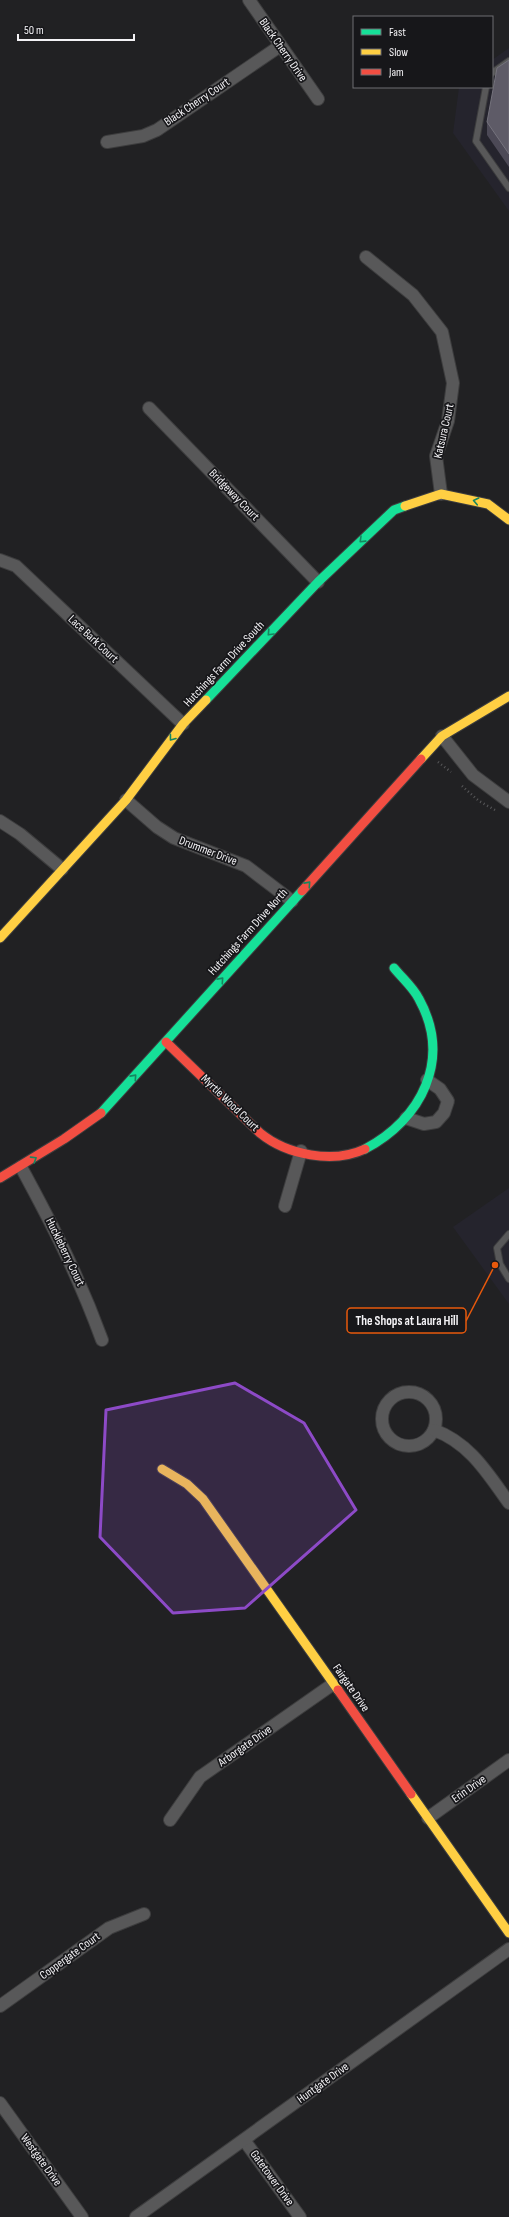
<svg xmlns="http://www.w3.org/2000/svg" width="509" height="2217" font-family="'Sofia Sans Condensed',sans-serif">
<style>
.built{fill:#25242d}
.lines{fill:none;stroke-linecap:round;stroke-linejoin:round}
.lane-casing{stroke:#3d3d3e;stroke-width:8}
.street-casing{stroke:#3d3d3e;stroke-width:14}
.fast-casing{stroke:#3d3d3e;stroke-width:11}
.slow-casing{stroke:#3d3d3e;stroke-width:11}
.jam-casing{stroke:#3d3d3e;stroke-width:11}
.path{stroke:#59595b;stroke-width:2.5;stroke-dasharray:1 3;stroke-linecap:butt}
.lane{stroke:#585859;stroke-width:6}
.street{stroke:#585859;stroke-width:12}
.fast{stroke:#16e098;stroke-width:9}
.slow{stroke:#ffcf43;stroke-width:9}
.jam{stroke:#f24e42;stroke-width:9}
.wall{fill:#4c4956}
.building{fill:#5e5b67;stroke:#75737d}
.oneway{stroke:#16865f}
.marked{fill:#8d4ac7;fill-opacity:0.2;stroke:#8d4ac7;stroke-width:3;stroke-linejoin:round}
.labels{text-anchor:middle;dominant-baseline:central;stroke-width:3.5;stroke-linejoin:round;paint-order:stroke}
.street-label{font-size:12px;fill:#f3f2f5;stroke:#17171a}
.leader{fill:none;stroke:#e8590c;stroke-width:1.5}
.callout-dot{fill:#e8590c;stroke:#17171a;stroke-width:1.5}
.callout{fill:#17171a;stroke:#e8590c;stroke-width:1.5}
.callout-label{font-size:13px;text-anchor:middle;font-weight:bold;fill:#f3f2f5}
</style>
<rect width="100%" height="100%" fill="#212123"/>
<g class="built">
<path d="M509,48V211L453,133L459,87H492V60Z"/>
<path d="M509,1188V1304L453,1227Z"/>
</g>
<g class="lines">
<g class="lane-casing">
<g id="lane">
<path d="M492,73L509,61"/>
<path d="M486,87L476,141L509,188"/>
<path d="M509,1234L497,1248L500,1264L509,1279"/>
</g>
</g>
<g class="street-casing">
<g id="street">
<path d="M249,0L318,99"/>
<path d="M107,142L143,136L157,130L280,46"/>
<path d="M366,257L413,295L442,332L453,383L448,421L436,456L441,494"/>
<path d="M149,408L318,582"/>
<path d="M0,560L16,566L183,724"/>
<path d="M442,736L473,775L509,802"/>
<path d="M126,800L157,827L174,838L246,866L292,901"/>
<path d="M0,821L20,834L62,869"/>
<path d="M406,1118L424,1124L436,1122L444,1113L448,1101L440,1089L427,1080"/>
<path d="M21,1167C53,1226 79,1277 102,1340"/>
<path d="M285,1206L301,1151"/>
<circle cx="409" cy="1419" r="27"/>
<path d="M434,1430C470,1443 488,1474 509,1503"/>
<path d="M428,1818L509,1760"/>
<path d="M170,1820L200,1777L333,1684"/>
<path d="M0,2006L109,1928L144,1914"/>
<path d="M0,2103L82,2217"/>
<path d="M244,2140L300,2217"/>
<path d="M136,2217L509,1949"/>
</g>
</g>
<g class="fast-casing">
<g id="fast">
<path d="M206,700L318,582L394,510L405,506"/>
<path d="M101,1113L302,891"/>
<path d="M365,1149C422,1119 452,1059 419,999C413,987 402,978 394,968"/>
</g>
</g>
<g class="slow-casing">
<g id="slow">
<path d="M405,506L441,494L488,504L509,520"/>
<path d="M421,759L442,736L509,696"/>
<path d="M0,938L126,800L183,724L206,700"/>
<path d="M162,1469L187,1484L203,1499L338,1690"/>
<path d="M411,1794L509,1933"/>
</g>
</g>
<g class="jam-casing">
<g id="jam">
<path d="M302,891L421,759"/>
<path d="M166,1042L260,1133C287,1155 333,1164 365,1149"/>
<path d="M0,1178L64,1139L101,1113"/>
<path d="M338,1690L411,1794"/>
</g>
</g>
<g class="path">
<path d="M438,762L451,772"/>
<path d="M462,786L479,801L495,810"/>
</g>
<use href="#lane" class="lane"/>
<use href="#street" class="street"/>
<use href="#fast" class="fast"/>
<use href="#slow" class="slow"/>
<use href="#jam" class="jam"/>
</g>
<path class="wall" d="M509,60V167L487,135V122Z"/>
<path class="building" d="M509,60V154L487,122L497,68Z"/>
<defs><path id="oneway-chevron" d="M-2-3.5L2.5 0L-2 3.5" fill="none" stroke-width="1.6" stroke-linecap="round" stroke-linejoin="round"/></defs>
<g class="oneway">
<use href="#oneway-chevron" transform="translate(476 501) rotate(-168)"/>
<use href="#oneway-chevron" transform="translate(362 540) rotate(136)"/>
<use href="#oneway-chevron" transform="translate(270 633) rotate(133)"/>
<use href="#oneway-chevron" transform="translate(172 738) rotate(127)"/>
<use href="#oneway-chevron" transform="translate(308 884) rotate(-48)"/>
<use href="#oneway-chevron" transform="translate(221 980) rotate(-48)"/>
<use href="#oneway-chevron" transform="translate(134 1077) rotate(-48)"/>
<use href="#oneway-chevron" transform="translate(34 1159) rotate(-32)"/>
</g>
<path class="marked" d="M235,1383L304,1423L356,1510L245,1608L173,1613L100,1537L106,1410Z"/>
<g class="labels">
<g class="street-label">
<text transform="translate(283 50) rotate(55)">Black Cherry Drive</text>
<text transform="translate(197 102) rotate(-34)">Black Cherry Court</text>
<text transform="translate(444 431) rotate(-77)">Katsura Court</text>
<text transform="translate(234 495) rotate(46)">Bridgeway Court</text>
<text transform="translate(93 639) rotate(43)">Lace Bark Court</text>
<text transform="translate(224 664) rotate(-47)">Hutchings Farm Drive South</text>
<text transform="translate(208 851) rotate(21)">Drummer Drive</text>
<text transform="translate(248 932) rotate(-48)">Hutchings Farm Drive North</text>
<text transform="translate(230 1103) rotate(44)">Myrtle Wood Court</text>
<text transform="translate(65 1252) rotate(64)">Huckleberry Court</text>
<text transform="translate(351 1688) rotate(55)">Fairgate Drive</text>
<text transform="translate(245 1746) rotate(-35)">Arborgate Drive</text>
<text transform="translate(469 1789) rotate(-35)">Erin Drive</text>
<text transform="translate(70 1956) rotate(-36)">Coppergate Court</text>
<text transform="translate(323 2083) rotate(-36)">Huntgate Drive</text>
<text transform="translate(41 2160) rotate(54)">Westgate Drive</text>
<text transform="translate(272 2178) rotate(54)">Gatetower Drive</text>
</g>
</g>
<path class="leader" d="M495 1265L466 1321"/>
<circle class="callout-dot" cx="495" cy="1265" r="4"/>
<rect class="callout" x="347" y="1308" width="119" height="25" rx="4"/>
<g class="callout-label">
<text x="407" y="1325">The Shops at Laura Hill</text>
</g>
<rect x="353" y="16" width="140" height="72" fill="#17171a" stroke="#6f6f72"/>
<rect x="361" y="29" width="20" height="6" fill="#16e098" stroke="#6f6f72"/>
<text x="389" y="36" font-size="12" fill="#f3f2f5">Fast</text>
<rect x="361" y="49" width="20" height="6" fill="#ffcf43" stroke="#6f6f72"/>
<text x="389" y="56" font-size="12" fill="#f3f2f5">Slow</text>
<rect x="361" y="69" width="20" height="6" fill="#f24e42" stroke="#6f6f72"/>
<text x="389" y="76" font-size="12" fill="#f3f2f5">Jam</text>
<path d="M18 34v6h116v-6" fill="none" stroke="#f3f2f5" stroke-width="2"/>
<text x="24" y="34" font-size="12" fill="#f3f2f5" stroke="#17171a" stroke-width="3" paint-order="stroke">50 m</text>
</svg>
